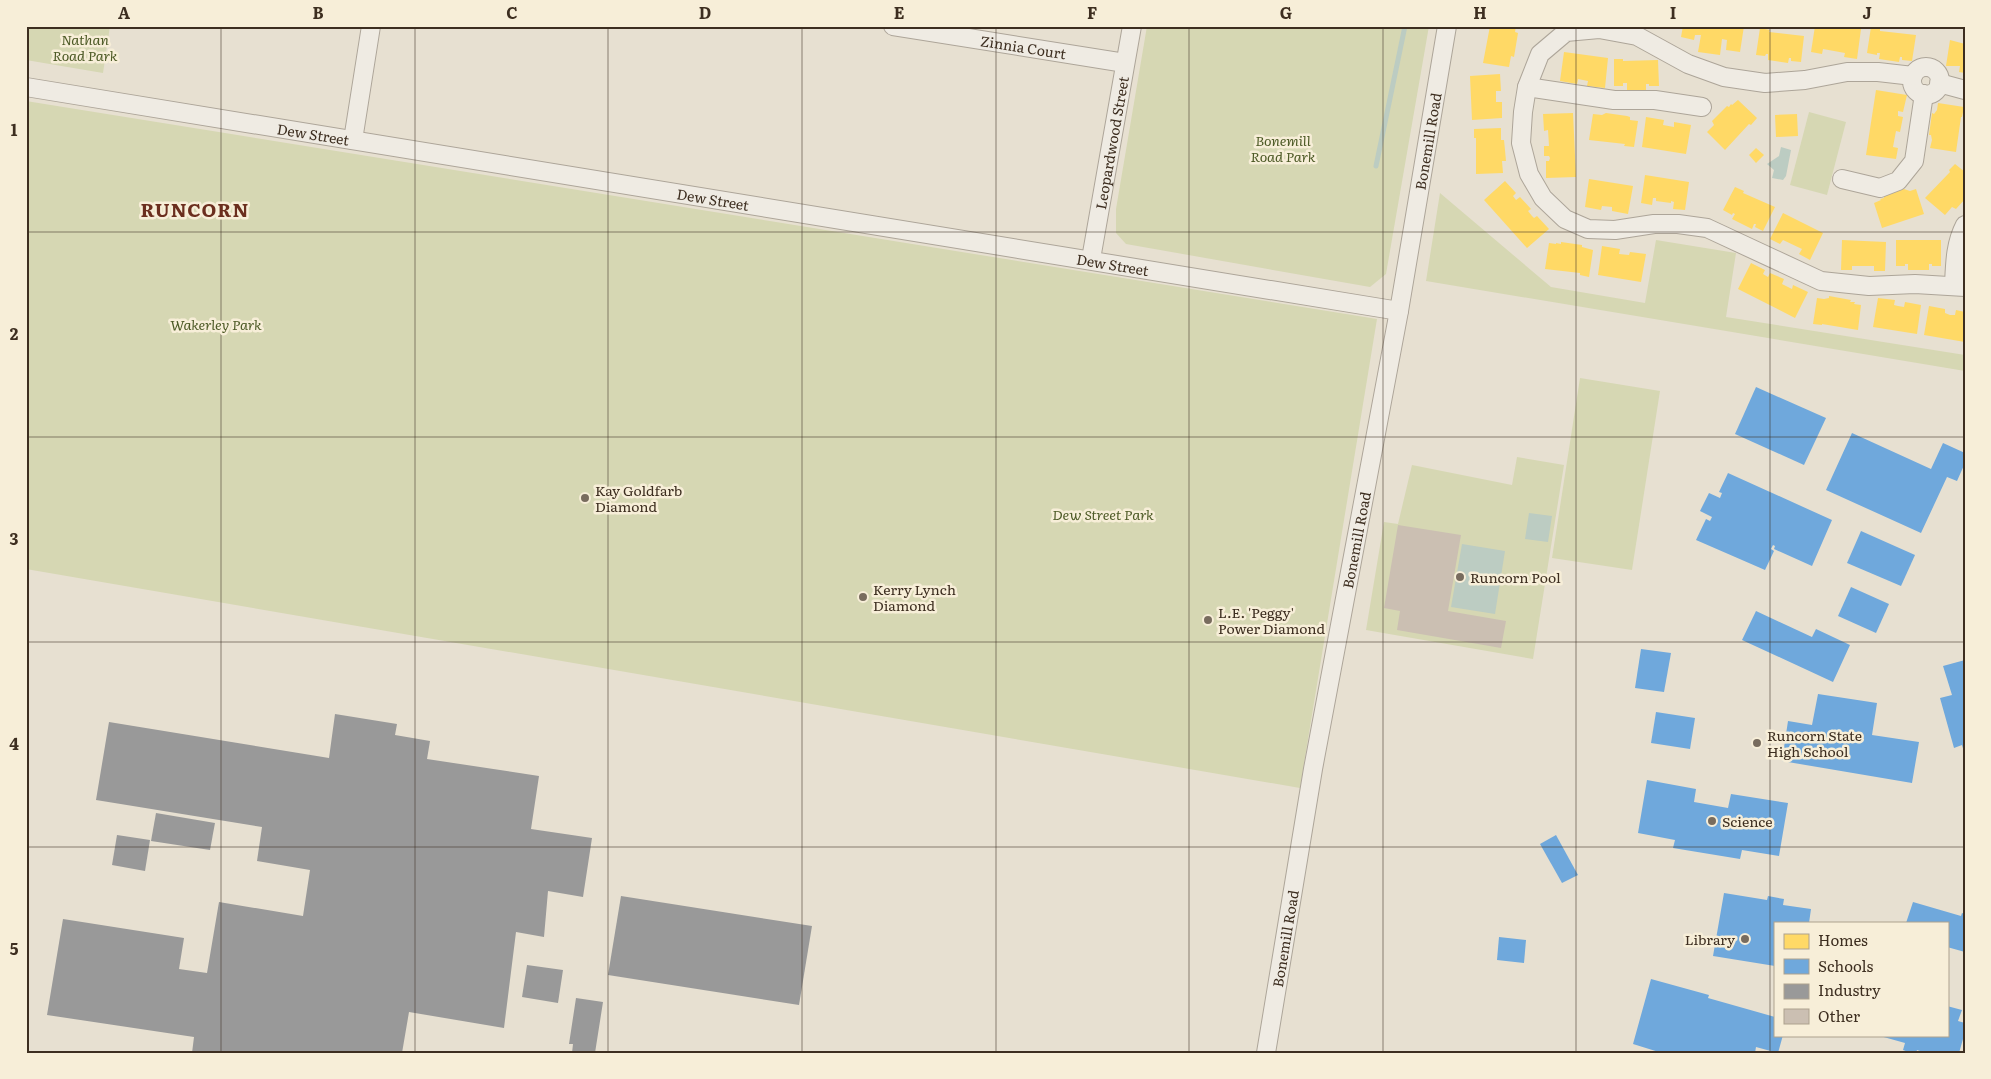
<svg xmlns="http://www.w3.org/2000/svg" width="1991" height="1079" font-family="Literata,serif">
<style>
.green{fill:#d6d7b3}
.water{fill:#bcccc2}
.homes{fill:#ffd966}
.schools{fill:#6fa8dc}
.industry{fill:#999}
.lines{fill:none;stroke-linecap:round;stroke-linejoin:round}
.stream{stroke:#bcccc2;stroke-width:5}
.building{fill:#cbbfb2}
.minor-casing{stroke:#ada599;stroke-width:20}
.minor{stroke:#efebe3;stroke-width:18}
.grid{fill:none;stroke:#3d2e20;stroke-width:1;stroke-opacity:0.55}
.poi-dot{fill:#786c5e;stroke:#f7eed8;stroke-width:2}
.labels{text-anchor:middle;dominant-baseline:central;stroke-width:5;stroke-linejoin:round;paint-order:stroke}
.park-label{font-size:14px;font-style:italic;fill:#4d5a26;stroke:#f7eed8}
.street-label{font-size:14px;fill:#3d2e20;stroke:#f7eed8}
.poi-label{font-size:14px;fill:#3d2e20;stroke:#f7eed8;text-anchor:start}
.district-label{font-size:19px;font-weight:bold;letter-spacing:1px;fill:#6b2e1e;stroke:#f7eed8}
.neatline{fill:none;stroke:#3d2e20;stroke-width:2}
.grid-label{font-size:16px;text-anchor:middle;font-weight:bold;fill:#3d2e20}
</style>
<rect width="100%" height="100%" fill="#e7e0d1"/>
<g class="green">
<path d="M26,26H110L103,73L26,60Z"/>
<path d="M1147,26H1429L1386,274L1370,287L1126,244L1116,233V209Z"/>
<path d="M26,101L1377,319L1300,788L26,569Z"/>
<path d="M1809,112L1846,122L1827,195L1790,185Z"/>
<path d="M1440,193L1551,287L1645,303L1656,240L1736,253L1726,317L1965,355V371L1426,281Z"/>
<path d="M1580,378L1660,391L1632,570L1552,558Z"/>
<path d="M1517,457L1564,465L1533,659L1366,630L1384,522L1398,524L1412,465L1512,485Z"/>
</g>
<g class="water">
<path d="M1781,147L1791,150L1786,176L1783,180L1772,178L1774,170L1767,164L1779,156Z"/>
<path d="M1529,513L1552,516L1548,542L1525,539Z"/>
<path d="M1462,544L1505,551L1495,614L1451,607Z"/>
</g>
<g class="homes">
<path d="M1490,26H1516L1515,32L1518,33L1514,57L1511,56L1509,67L1483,63Z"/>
<path d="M1683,26H1744L1740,52L1726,50L1727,40L1722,39L1720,55L1698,52L1701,35H1695L1694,40L1681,37Z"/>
<path d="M1815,26H1840L1861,29L1857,59L1844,57L1845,53L1823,49L1822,54L1811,52Z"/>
<path d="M1871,27L1880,29V31L1916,35L1912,61L1902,60V57H1900L1899,62L1879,59L1880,53H1877V55L1867,53Z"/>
<path d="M1760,28L1770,30L1769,32L1804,36L1801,62L1791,61V58H1789L1788,63L1768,60V54H1766L1765,56L1756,55Z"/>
<path d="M1950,40L1965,44V73L1959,72L1960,66H1946Z"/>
<path d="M1564,52L1608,58L1605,88L1587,86L1588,81L1578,79L1577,84L1560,81Z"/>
<path d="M1614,59H1623V61L1658,60L1659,86H1649V84H1646V90H1627V83H1623V86H1614Z"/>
<path d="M1500,74L1501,91H1496V102H1502V118L1472,120L1470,76Z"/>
<path d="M1876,90L1907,95L1903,112L1898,111V116L1903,117L1900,132L1896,131L1893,147L1898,148L1896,159L1866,155Z"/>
<path d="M1738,100L1757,118L1751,125L1749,124L1725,150L1707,132L1714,125L1712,121L1727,106L1729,107L1731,104L1732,105Z"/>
<path d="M1938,103L1964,107L1962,117H1961L1956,152L1930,148L1932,140L1931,135H1929L1932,113L1934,114L1937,110Z"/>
<path d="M1573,113L1576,177L1546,178V161H1549L1550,158L1549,156H1544V146H1549L1548,130L1544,131L1543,114Z"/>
<path d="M1606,113L1627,116L1630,117V120L1638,121L1634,147L1624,146L1625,144L1589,140L1593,114L1602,115Z"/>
<path d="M1797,114L1798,136L1776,137L1775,115Z"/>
<path d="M1646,117L1664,120L1663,125L1674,127V122L1691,125L1686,154L1642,147Z"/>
<path d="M1501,128V140H1504L1505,150L1506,161H1502L1503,173L1476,174V138H1474V129Z"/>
<path d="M1756,148L1764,155L1756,163L1749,155Z"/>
<path d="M1955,164L1965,172V199L1956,209L1952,207L1945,215L1925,198L1950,172L1949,170Z"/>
<path d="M1645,175L1689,182L1685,210L1673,209L1674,202L1671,201V203L1656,201V198H1653L1652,205L1641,203Z"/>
<path d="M1589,179L1633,186L1628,214L1612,211V207L1602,206L1601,210L1585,207Z"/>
<path d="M1505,181L1516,193L1513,196L1516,200L1520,197L1531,209L1528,211L1532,216L1534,218L1537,216L1549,229L1527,248L1484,200Z"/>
<path d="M1735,187L1744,191L1743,193L1775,207L1763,231L1755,227L1756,224H1754L1752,229L1732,219L1735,214L1733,213L1732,215L1723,210Z"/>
<path d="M1904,189L1910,191L1916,189L1924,214L1882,228L1874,203L1881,200L1880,199L1884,198V195Z"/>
<path d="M1783,213L1823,233L1810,260L1799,254L1802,249L1783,240L1780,244L1770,239Z"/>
<path d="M1842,240L1886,242L1885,271H1874V266H1852V270H1841Z"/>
<path d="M1896,240H1941V266H1932V264H1929V270H1908V264H1905V266H1896Z"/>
<path d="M1561,242L1582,245V247L1593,250L1589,277L1580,275V273L1545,269L1549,243L1556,244V243L1561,244Z"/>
<path d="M1602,246L1620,249L1619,254L1629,255L1630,252L1646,254L1641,282L1598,275Z"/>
<path d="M1751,263L1765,270L1763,274L1768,277L1770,273L1784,279L1782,284L1792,289L1793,285L1808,292L1795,318L1738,289Z"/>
<path d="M1829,296L1851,300L1850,302H1855L1854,304L1861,305L1858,330L1822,324V325L1813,324L1817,298L1824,299L1829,298Z"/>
<path d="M1878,298L1895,300L1894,305L1898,306L1904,307L1905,302L1921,305L1917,334L1873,327Z"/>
<path d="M1929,306L1945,309V313L1950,315H1955L1956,310L1965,312V342L1924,335Z"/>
</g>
<g class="schools">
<path d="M1756,387L1826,418L1804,465L1735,434Z"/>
<path d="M1852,433L1931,469L1943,443L1965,453V463L1957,481L1947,477L1921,533L1826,490Z"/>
<path d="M1728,473L1832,520L1812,566L1774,549L1775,546L1773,545L1771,549L1774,551L1765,570L1696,540L1706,519L1710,521L1712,517L1700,511L1709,493L1720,498L1722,493L1719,492Z"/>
<path d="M1861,531L1915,555L1901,586L1847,563Z"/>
<path d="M1851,587L1889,604L1876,633L1838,616Z"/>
<path d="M1756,611L1812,637L1816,629L1850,645L1833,682L1742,640Z"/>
<path d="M1641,649L1671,653L1664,692L1635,688Z"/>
<path d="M1965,660V752H1964L1962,745L1954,748L1940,698L1952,695L1943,666Z"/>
<path d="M1818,694L1877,703L1872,735L1919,742L1912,783L1782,761L1788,721L1812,725Z"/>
<path d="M1656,712L1695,718L1690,749L1651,743Z"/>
<path d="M1647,780L1696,789L1694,802L1728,808L1731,794L1788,803L1779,856L1742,850L1740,859L1673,848L1675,840L1638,833Z"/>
<path d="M1556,835L1578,875L1562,883L1540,844Z"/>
<path d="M1724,893L1767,900L1768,896L1784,899L1783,905L1811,909L1809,923H1775V966L1713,956Z"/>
<path d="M1913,902L1961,916L1962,913L1965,914V952L1947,947V923H1906Z"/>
<path d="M1499,937L1526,940L1524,963L1497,960Z"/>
<path d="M1651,979L1709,995L1708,998L1775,1017V1035H1783L1778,1053L1756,1047L1755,1053H1662L1633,1044Z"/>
<path d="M1947,1006L1962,1010L1958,1021L1965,1023V1032L1959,1053H1926L1917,1050L1916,1053H1911L1903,1050L1905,1043L1880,1036L1947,1035Z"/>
</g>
<g class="industry">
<path d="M335,714L397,724L395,735L430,741L427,759L539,776L531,829L592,838L583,897L548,891L544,937L516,932L504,1028L409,1012L402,1053H192L194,1037L47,1015L63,919L184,938L179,969L207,973L219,902L303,916L310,870L257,861L262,827L96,800L109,722L329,758Z"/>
<path d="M156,813L215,823L210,850L151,841Z"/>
<path d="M117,835L150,840L145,871L112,865Z"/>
<path d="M621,896L812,926L799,1005L608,975Z"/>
<path d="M527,965L563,970L558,1003L522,997Z"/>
<path d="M576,998L603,1002L595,1053H572L573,1044H569Z"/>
</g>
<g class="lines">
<path class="stream" d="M1376,166L1405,26"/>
</g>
<path class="building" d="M1398,525L1461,535L1448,611L1506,621L1501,648L1397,630L1400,611L1384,608Z"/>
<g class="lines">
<g class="minor-casing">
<g id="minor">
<path id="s1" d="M893,26L1125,63"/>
<circle cx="1926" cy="81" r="14"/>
<path d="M1913,76L1878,72H1847L1805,80L1765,83L1724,77L1688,64L1637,36L1599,29L1566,32L1540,54L1527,87L1523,112L1521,143L1529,174L1543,198L1565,219L1588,229L1615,230L1654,224H1678L1707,228L1821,281L1869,286L1915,284L1965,287"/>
<path d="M1939,83L1965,90"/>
<path id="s2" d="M26,87L1399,311"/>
<path d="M1527,87L1614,100H1655L1702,107"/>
<path d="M353,140L371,26"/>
<path d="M1842,179L1880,188L1898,181L1914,161L1924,94"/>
<path id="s3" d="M1091,259L1132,26"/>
<path d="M1954,285C1955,264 1955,244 1965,225"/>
<path id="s4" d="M1266,1053L1313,769L1399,311L1447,26"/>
</g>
</g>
<use href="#minor" class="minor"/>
</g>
<path class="grid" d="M221,26V1053M415,26V1053M608,26V1053M802,26V1053M996,26V1053M1189,26V1053M1383,26V1053M1576,26V1053M1770,26V1053M26,232H1965M26,437H1965M26,642H1965M26,847H1965"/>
<g class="poi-dot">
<circle cx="585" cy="498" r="5"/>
<circle cx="1460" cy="577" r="5"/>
<circle cx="863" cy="597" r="5"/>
<circle cx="1208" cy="620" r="5"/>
<circle cx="1757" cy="743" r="5"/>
<circle cx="1712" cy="821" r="5"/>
<circle cx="1745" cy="939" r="5"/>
</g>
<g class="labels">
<g class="park-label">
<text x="85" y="39">Nathan<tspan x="85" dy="16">Road Park</tspan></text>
<text x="1283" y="140">Bonemill<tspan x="1283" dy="16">Road Park</tspan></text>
<text x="216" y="324">Wakerley Park</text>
<text x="1103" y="514">Dew Street Park</text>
</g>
<g class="street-label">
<text stroke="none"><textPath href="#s1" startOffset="132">Zinnia Court</textPath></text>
<text stroke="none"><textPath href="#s2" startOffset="291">Dew Street</textPath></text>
<text stroke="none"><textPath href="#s4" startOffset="926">Bonemill Road</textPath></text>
<text stroke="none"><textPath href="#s3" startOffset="118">Leopardwood Street</textPath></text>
<text stroke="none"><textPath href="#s2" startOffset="696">Dew Street</textPath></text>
<text stroke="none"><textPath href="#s2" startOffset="1101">Dew Street</textPath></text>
<text stroke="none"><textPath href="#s4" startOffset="521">Bonemill Road</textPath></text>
<text stroke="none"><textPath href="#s4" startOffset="116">Bonemill Road</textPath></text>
</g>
<g class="poi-label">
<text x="595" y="490">Kay Goldfarb<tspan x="595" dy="16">Diamond</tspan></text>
<text x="1470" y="577">Runcorn Pool</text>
<text x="873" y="589">Kerry Lynch<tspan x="873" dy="16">Diamond</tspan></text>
<text x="1218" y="612">L.E. 'Peggy'<tspan x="1218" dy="16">Power Diamond</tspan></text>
<text x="1767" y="735">Runcorn State<tspan x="1767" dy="16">High School</tspan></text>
<text x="1722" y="821">Science</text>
<text x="1735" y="939" text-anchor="end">Library</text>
</g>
<g class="district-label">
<text x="195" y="209">RUNCORN</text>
</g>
</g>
<rect width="1991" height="1079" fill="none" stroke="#f7eed8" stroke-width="55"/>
<rect x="1774" y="922" width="175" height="115" fill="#f7eed8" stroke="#ada18e"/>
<rect x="1784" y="934" width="25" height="15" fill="#ffd966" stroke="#ada18e"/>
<text x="1818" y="946" font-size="15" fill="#3d2e20">Homes</text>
<rect x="1784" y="959" width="25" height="15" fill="#6fa8dc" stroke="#ada18e"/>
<text x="1818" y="972" font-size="15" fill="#3d2e20">Schools</text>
<rect x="1784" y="984" width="25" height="15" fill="#999999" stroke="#ada18e"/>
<text x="1818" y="996" font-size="15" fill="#3d2e20">Industry</text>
<rect x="1784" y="1009" width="25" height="15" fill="#cbbfb2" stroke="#ada18e"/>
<text x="1818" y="1022" font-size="15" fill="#3d2e20">Other</text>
<rect x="28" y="28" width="1936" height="1024" class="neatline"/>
<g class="grid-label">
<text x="124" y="19">A</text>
<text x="318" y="19">B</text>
<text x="512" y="19">C</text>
<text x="705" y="19">D</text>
<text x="899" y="19">E</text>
<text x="1092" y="19">F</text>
<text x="1286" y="19">G</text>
<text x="1480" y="19">H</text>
<text x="1673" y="19">I</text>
<text x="1867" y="19">J</text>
<text x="14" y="136">1</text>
<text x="14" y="340">2</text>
<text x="14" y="545">3</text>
<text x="14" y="750">4</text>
<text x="14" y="955">5</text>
</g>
</svg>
